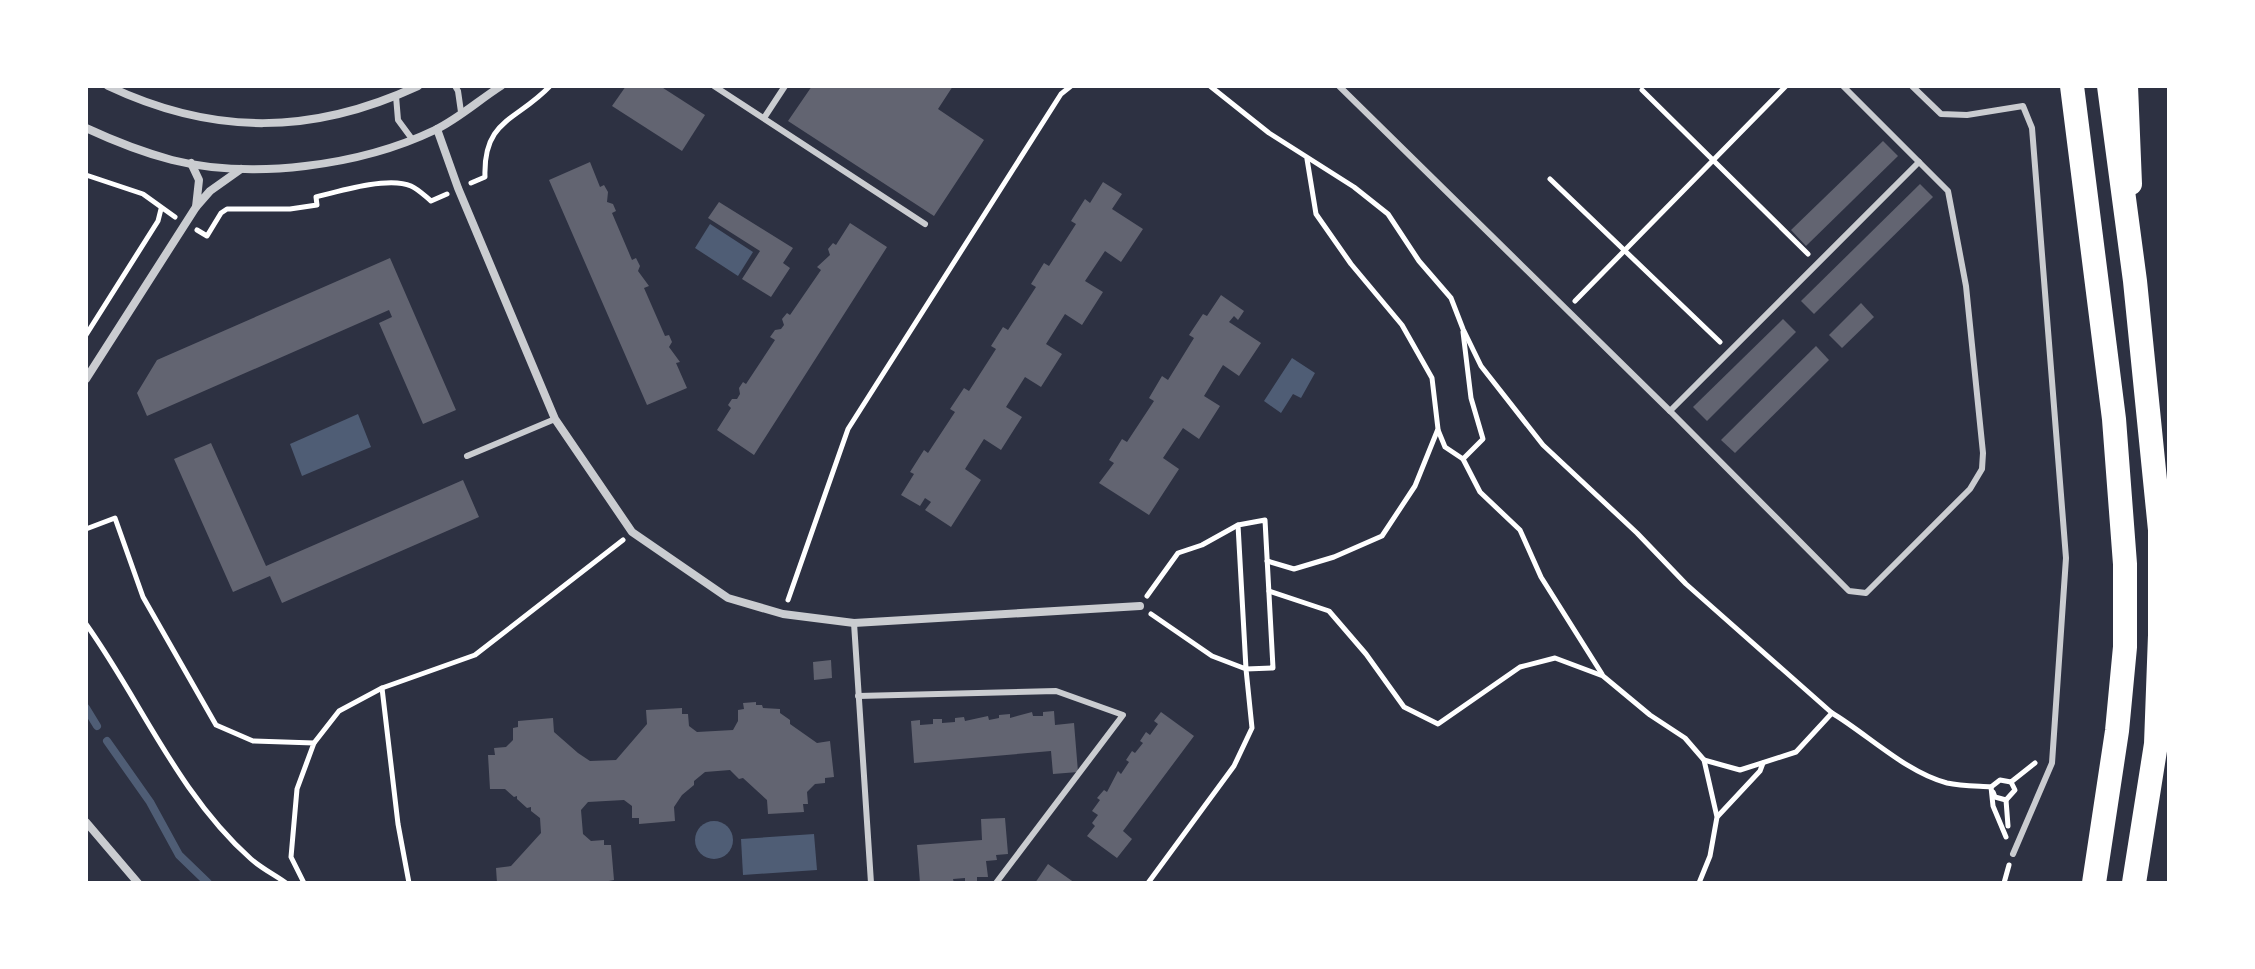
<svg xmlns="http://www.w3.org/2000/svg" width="2255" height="969" font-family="'Noto Serif',serif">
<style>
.water{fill:#4f5d75}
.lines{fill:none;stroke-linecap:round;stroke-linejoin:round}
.stream{stroke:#4f5d75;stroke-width:8}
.building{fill:#626471}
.path{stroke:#fff;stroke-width:5}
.service{stroke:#caccd0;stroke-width:6}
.minor{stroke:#caccd0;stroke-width:8}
.trunk{stroke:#fff;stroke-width:22}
.motorway{stroke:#fff;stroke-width:24}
</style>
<rect width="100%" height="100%" fill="#2d3142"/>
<g class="water">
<path d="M710,224L753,252L738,276L695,248Z"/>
<path d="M1292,358L1315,373L1301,398L1293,394L1281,413L1264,401Z"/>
<path d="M358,414L371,447L302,476L290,444Z"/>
<circle cx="714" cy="840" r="19"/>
<path d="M814,834L817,870L743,875L741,839Z"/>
</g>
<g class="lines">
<g class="stream">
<path d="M86,708L97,726"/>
<path d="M107,741L150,802L179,855L208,883"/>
</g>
</g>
<g class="building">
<path d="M626,86H660L705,115L682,151L612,106Z"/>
<path d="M812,86H953L938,109L984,140L934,216L788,121Z"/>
<path d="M1883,141L1898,156L1806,246L1791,230Z"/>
<path d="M590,162L600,187L604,185L608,192L607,202L613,204L616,211L612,213L632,260L636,258L640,266L638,271L649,286L644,288L665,336L669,335L672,342L669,347L680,362L676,363L687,388L647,405L549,180Z"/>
<path d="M1103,182L1122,194L1112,209L1143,229L1121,262L1105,251L1085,281L1103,292L1082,325L1065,314L1046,344L1062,354L1041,387L1025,377L1006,407L1022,417L1001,450L984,439L965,469L981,480L951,527L925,510L931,502L925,498L920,506L901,495L914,474L910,472L924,450L928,453L955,412L950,409L964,388L969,391L996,349L991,346L1003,327L1008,330L1036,287L1031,284L1044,263L1049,266L1076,224L1071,221L1085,199L1090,203Z"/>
<path d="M1920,184L1933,197L1814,314L1801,301Z"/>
<path d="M719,202L793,248L783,263L790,268L771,297L742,279L760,251L708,218Z"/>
<path d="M850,223L887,247L754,455L717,430L731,408L728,405L732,399H737L740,394L739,388L743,382L746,384L775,340L770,337L775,330L781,329L784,325L782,319L787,313L790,315L821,270L817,267L830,255L828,249L833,243L836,245Z"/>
<path d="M390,258L456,410L423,424L379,323L392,317L389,310L147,416L137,393L157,360Z"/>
<path d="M1221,295L1244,311L1238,320L1234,316L1229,322L1261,343L1239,376L1223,365L1204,396L1220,406L1199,439L1183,428L1163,458L1179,469L1149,515L1099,483L1114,463L1109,460L1122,439L1127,442L1154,401L1149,398L1162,376L1168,380L1194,338L1189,335L1203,314L1207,316Z"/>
<path d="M1861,303L1874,317L1842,348L1829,335Z"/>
<path d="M1783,319L1796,332L1707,421L1693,407Z"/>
<path d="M1816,346L1829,360L1735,453L1721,440Z"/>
<path d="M211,443L266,566L463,480L479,517L282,603L270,576L233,592L174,459Z"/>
<path d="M831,660L832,678L814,680L813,662Z"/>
<path d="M756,702V705H762L763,708L780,709V713L790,720V724L817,743L830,741L834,777L825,778V783L815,784L807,792L808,804H803L804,812L768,814L767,800L743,778L739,779L730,770L705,772L694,781V785L682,795L674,807L675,821L639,824V818H632V806L624,800L588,802L581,810L583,834L591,841L604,840V845H611L614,880L598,883H497L496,868L511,866L541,833L540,818L531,811V807L527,808L517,799V796L514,797L505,789H490L488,755H495L494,748L506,747L513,740V728L518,727V721L553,718L554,732L578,753L590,761L616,760L647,724L646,710L682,708V714H688L689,726L697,732L733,730L738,721V710L744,709L743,703Z"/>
<path d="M1054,711L1055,725L1074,723L1078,772L1053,774L1051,751L914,763L911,721L920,720V725L933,724V719H942V723L955,722V718L964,717L965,721L988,716L989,720L999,718V715L1010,714V718L1032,712L1033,716H1043V712Z"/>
<path d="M1161,712L1194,736L1123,831L1132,839L1117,858L1087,836L1095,826L1092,823L1098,815L1092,811L1100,800L1097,798L1104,790L1107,792L1118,771L1121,774L1129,762L1126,760L1132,751L1135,753L1143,743L1140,741L1146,732L1150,735L1158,724L1154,721Z"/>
<path d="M1005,818L1008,854L996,855L997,860L986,861L988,877H977V882L965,883V878L953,879L954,883H920L917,845L982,840L981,819Z"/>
<path d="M1048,864L1075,883H1035Z"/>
</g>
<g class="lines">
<g class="path">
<path d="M1210,86L1269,133L1354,187L1388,214L1419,261L1451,298L1463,329L1481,366L1543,445L1637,533L1686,584L1832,713C1867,734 1907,773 1947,783C1961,786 1977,786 1991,787L2000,780L2011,782L2035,763"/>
<path d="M1642,90L1808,254"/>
<path d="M86,175L143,194L175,217"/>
<path d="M1550,179L1720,342"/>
<path d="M471,183L485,177C483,119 517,121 550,86"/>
<path d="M197,230L207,236L221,213L227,209H290L317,205L316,197C339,191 389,176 411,186C418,189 425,196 431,201L447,194"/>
<path d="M1575,301L1786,86"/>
<path d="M86,335L158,221L161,209"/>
<path d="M1438,430L1445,447L1463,459L1483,439L1471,398L1463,332"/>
<path d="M1463,459L1480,492L1520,530L1541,577L1602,674"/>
<path d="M86,529L115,518L143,597L216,725L253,741L314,743L297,789L291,857L304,883"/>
<path d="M1267,561L1294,569L1334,557L1382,536L1415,486L1438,429L1432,378L1402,325L1351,264L1316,214L1307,159"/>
<path d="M1269,591L1329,611L1366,654L1404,707L1438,724L1520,667L1555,658L1603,676L1650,715L1685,738L1704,760L1717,817L1710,856L1699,883"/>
<path d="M1147,596L1178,553L1202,545L1238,525"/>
<path d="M788,600L848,429L1061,94L1071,86"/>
<path d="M86,624C141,701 178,794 251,859C261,868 275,875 286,883"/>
<path d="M382,688L398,824L409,883"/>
<path d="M314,743L339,711L382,688L475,655L623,540"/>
<path d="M1704,760L1740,770L1796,752L1832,713"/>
<path d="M1991,787L1993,806L2006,837"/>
<path d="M1993,792L1995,797L2006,800L2015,790L2011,782"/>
<path d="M2006,800L2008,826"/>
<path d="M1718,816L1760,771L1763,763"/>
<path d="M1148,883L1234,766L1252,728L1246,669L1238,525L1265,520L1273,668L1246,669L1212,656L1151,614"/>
<path d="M2004,883L2009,865"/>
</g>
<g class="service">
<path d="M455,86L458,91L461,112"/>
<path d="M714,86L925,224"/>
<path d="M1339,86L1670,411L1919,162L1843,86"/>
<path d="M1912,86L1941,114L1967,115L2023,106L2032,128L2066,558L2052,763L2013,854"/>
<path d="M396,96L398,120L412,139"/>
<path d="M764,118L785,86"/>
<path d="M1670,411L1849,591L1866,593L1970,489L1982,469L1983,453L1966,286L1948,191L1919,162"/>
<path d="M467,456L555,419"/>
<path d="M854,623L871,883"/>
<path d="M858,696L1056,691L1123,715L996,883"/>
</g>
<g class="minor">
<path d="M108,86C214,136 312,135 418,86"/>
<path d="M86,128C114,141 142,152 172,160C252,180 360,166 435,130C458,119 479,100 501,86"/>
<path d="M437,129L458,188L555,419L632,532L728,598L783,614L854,623L1140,606"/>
<path d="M191,163L199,180L196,207L210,191L241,169"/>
<path d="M86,379L196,207"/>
<path d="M86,822L138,883"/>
</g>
<path class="trunk" d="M2127,86L2131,184"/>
<g class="motorway">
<path d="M2072,86L2114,419L2125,564V647L2117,731L2094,883"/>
<path d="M2109,86L2135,281L2160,530V635L2156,744L2134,883"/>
</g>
</g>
<rect width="2255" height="969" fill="none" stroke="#ffffff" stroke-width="176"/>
</svg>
